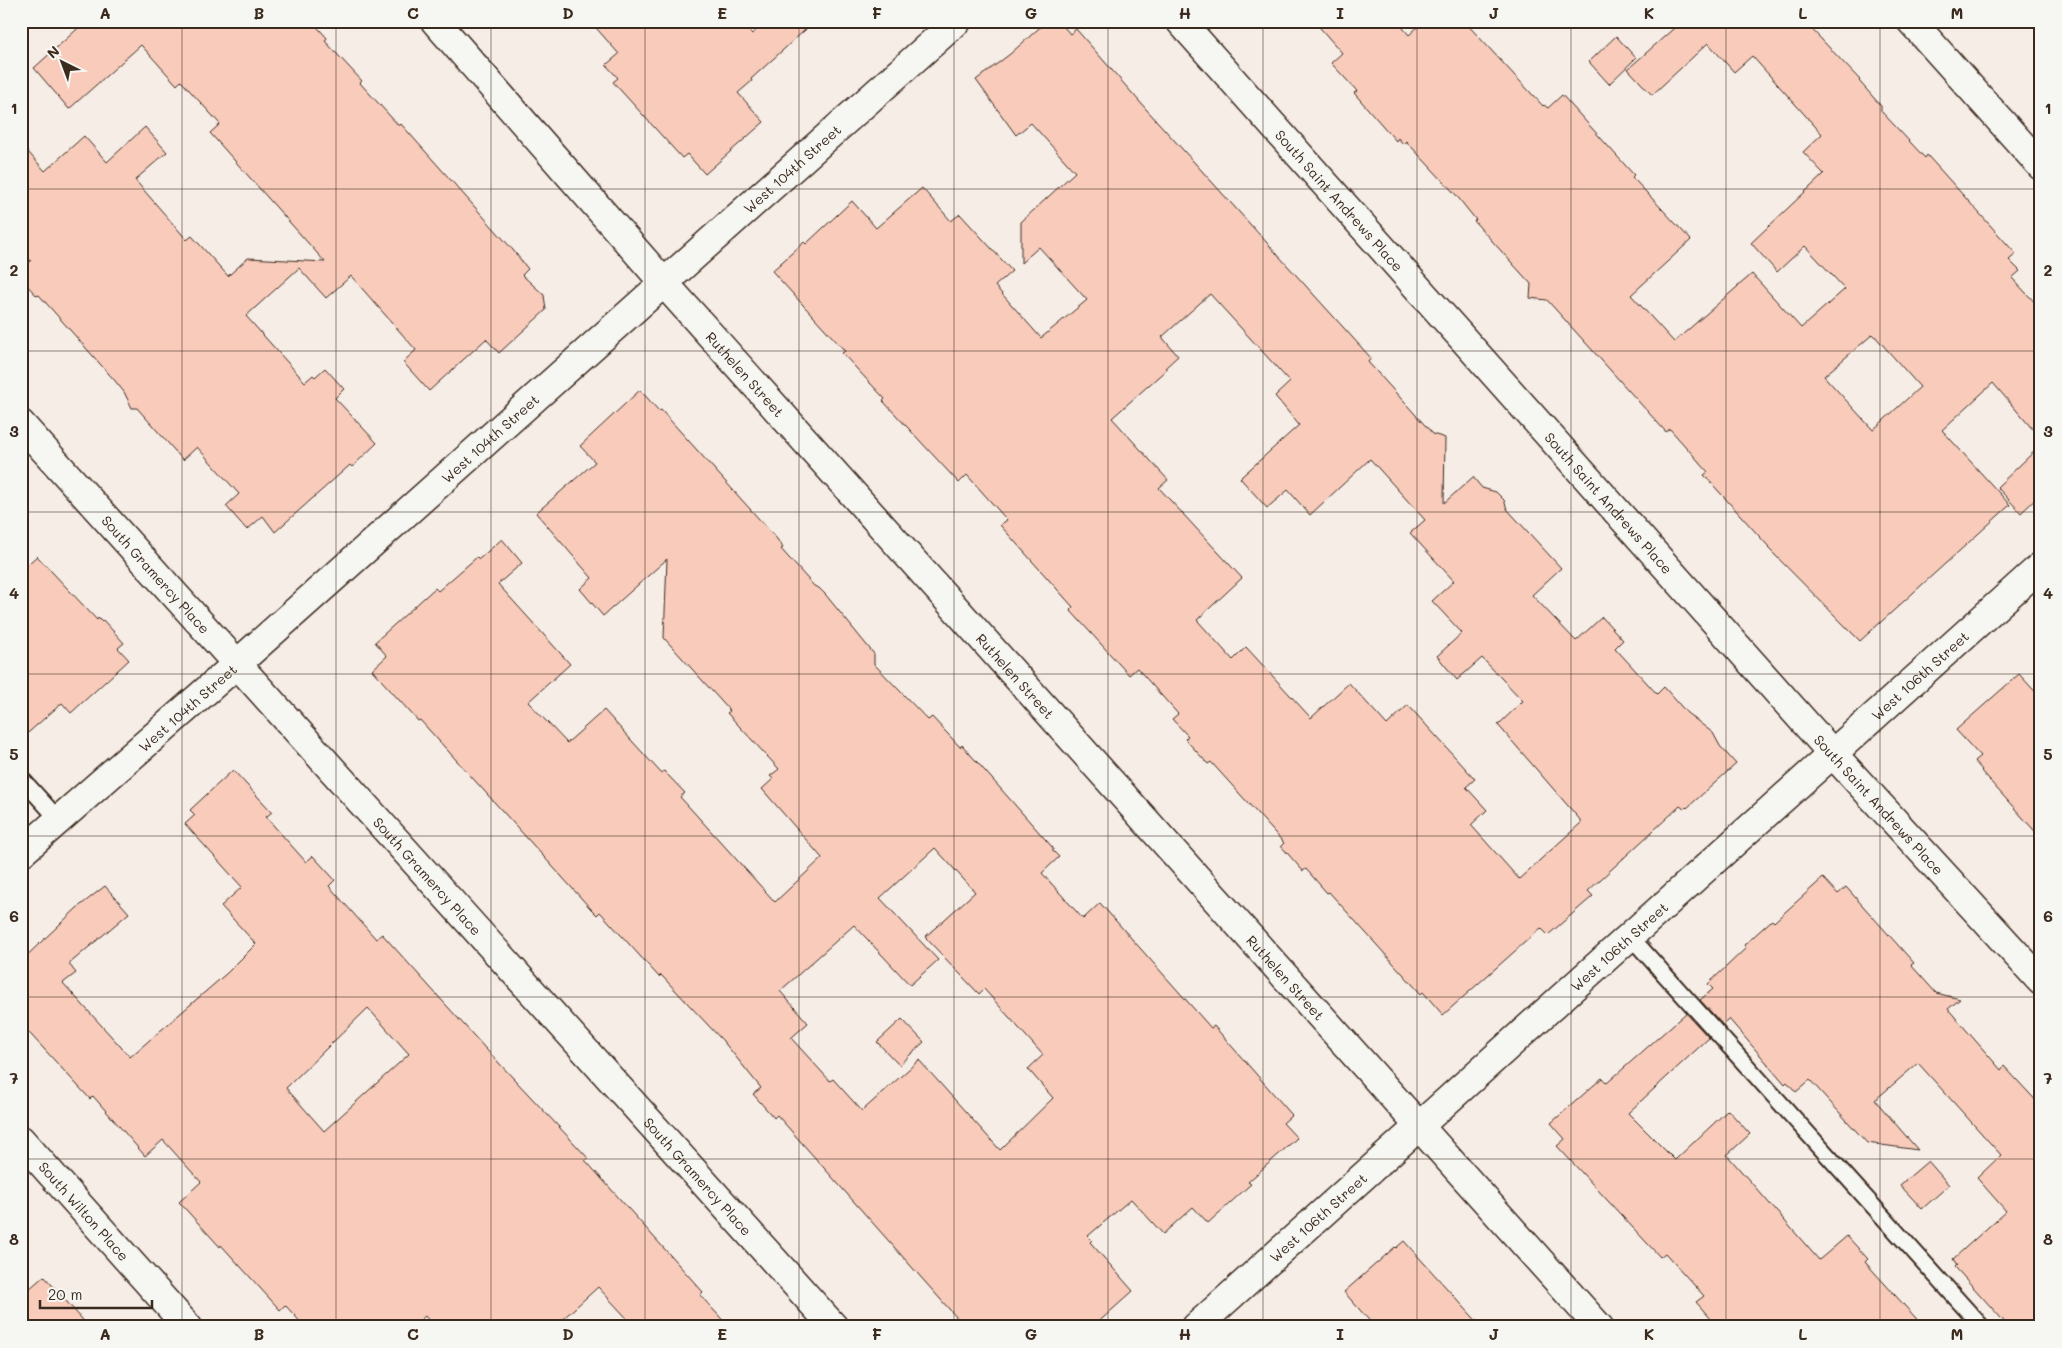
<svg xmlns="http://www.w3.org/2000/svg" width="2062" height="1348" font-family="Mali,sans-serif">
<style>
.building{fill:#f8cbbb;stroke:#3b2a1e;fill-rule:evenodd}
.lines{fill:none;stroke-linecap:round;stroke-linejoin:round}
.lane-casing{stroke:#3b2a1e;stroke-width:19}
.street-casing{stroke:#3b2a1e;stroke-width:31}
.secondary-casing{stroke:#3b2a1e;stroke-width:31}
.lane{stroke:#f6f6f2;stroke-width:15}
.street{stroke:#f6f6f2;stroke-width:28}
.secondary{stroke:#f6f6f2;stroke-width:28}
.grid{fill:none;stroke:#3b2a1e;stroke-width:1;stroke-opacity:0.55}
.labels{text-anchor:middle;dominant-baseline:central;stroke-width:4.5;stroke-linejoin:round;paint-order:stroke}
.street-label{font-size:14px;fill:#3b2a1e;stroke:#f6f6f2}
.neatline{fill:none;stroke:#3b2a1e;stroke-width:2}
.grid-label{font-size:16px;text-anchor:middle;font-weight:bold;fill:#3b2a1e}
</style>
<rect width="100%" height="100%" fill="#f6ede7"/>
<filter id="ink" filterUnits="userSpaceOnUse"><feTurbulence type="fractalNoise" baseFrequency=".02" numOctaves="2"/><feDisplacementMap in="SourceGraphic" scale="10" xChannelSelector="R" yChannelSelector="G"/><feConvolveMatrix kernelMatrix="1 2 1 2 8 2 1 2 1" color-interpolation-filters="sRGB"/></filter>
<g filter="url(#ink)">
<g class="building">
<path d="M86,21H312L327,38L325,41L362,81L360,83L399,126L401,124L513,250L528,269L522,275L544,295L546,310L499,353L486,339L429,391L403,362L416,350L351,276L326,298L299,268L246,316L305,382L313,375L315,377L325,368L344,389L335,398L377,443L352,467L350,465L275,532L263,516L247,530L226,506L239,494L197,447L183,460L137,408H132L124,392L116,382L39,295L37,296L21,279V270L31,261L21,251V144L45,171L84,136L107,162L145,127L167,152L135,180L187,240L192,236L228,276L248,258L325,262L210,133L220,124L181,81L177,85L141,45L69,109L34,68Z"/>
<path d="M590,21H741L752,34L766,21H815L751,79L752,81L738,93L764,122L705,174L687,154L682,158L613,82L618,78L606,65L619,54Z"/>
<path d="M1047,21H1059L1070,34L1076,29L1146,109L1371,358L1368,362L1433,434L1445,438L1444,503L1473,477L1482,488L1496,492L1504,500L1507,509L1561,568L1532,595L1576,641L1602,617L1623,640L1615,648L1657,694L1664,687L1687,713L1713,733L1720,746L1736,764L1687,808L1686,807L1684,809L1680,806L1588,891L1593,896L1548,935L1541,928L1443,1015L1423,992L1421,994L1329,892L1327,893L1306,869L1303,871L1281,846L1284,843L1211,762L1208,764L1185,739L1188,736L1172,719L1178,714L1137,668L1129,675L1070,610L1073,607L1000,525L1007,520L967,475L959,483L883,401L885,399L842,353L845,351L772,271L804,242L806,244L852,201L876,228L922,188L951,221L960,214L1012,271L995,286L1041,338L1087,300L1039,247L1021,263V222L1075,172L1031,123L1016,135L976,80L1010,54ZM1210,294L1290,382L1275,396L1299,425L1240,478L1267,508L1288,490L1310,515L1370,459L1425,520L1410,533L1454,581L1432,601L1462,633L1437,656L1457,680L1482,658L1523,701L1498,725L1582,822L1519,879L1471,825L1487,810L1466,787L1475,779L1408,705L1387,725L1349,683L1311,718L1246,647L1233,660L1197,620L1242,578L1159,488L1168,480L1112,418L1167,369L1165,368L1178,356L1162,337Z"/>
<path d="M1314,21H1397L1409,35L1424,21H1464L1543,106L1544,105L1548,108L1562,95L1634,175L1632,177L1691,240L1631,295L1674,342L1752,274L1801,328L1845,289L1805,246L1777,272L1751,243L1824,174L1803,152L1822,134L1752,56L1734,72L1708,43L1652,95L1628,69L1682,21H1804L1860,80L1859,81L1881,106V111L1925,158L1927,155L2016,254L2009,260L2020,271L2012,278L2041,309V439L1993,383L1942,430L2010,505L1860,641L1768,548L1769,547L1704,475L1708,472L1670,429L1666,432L1547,300L1530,298L1531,284L1474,221L1476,220L1456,195L1406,141L1403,144L1398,138L1396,141L1354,93L1357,91L1331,63L1342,53ZM1873,334L1920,387L1873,430L1824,376Z"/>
<path d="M1616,36L1636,58L1609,84L1589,62Z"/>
<path d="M640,390L659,411L661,410L777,539L783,548L781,549L814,586L819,588L825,594L874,654V664L928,720L932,717L960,747L962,745L1053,848V851L1059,857L1042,873L1083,919L1100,903L1211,1028L1214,1026L1292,1115L1283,1123L1297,1138L1248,1182L1251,1184L1208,1223L1193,1207L1163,1234L1131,1199L1088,1236L1092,1240L1090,1242L1133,1291L1093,1327H965L777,1115L774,1118L753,1094L761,1088L723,1041L661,975L659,977L600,912L597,915L591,909L420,720L418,721L372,670L387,656L375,642L435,588L438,591L477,557L479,559L502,539L522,563L498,584L570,664L528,702L567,743L604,710L661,773L664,771L685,793L680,797L775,902L822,858L762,789L773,779L770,776L779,769L727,713L730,711L664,638L667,559L603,616L580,589L592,578L536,513L595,462L580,446ZM935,848L975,892L925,937L979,994L984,989L1043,1055L1028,1069L1053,1098L1000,1150L919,1060L862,1111L833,1079L830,1081L791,1038L808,1023L780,991L854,925L910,985L938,960L880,898Z"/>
<path d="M2041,445V494L2021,513L1997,487Z"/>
<path d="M37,556L97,620L98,618L102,622L103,620L124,643L118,648L129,660L71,713L62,703L21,739V570Z"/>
<path d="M2019,674L2041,698V838L1981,771L1982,770L1974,761L1980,756L1956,730Z"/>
<path d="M233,770L272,812L266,817L306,862L313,856L335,880L329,886L376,939L382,934L484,1047L588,1158L585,1160L703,1292L700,1295L729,1327H635L598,1287L554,1327H434L425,1316L413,1327H305L285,1305L280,1310L221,1245L220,1247L179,1202L201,1182L163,1140L145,1156L93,1096L90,1099L21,1024V961L77,908L105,886L129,913L69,964L76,973L63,983L130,1057L227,973L256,944L221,906L242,887L185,824L195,815L190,810ZM368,1008L409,1054L324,1131L286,1088Z"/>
<path d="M1823,878L1838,894L1846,887L1914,963L1911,965L1936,993L1960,999L1948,1009L2001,1070L2004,1066L2041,1106V1327H2009L1955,1267L1957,1265L1953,1259L2006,1211L1977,1178L2001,1155L1918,1063L1875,1100L1918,1150L1867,1143L1810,1080L1796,1092L1787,1082L1785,1084L1729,1019L1723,1025L1700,1000L1713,989L1708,984L1746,948L1744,945L1772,920L1774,922Z"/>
<path d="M1686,1013L1709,1038L1628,1113L1675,1160L1728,1110L1750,1134L1727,1155L1819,1260L1847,1236L1868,1259L1865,1262L1924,1327H1718L1696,1302L1704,1296L1665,1253L1660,1257L1557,1146L1565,1139L1551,1123L1602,1078L1607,1083Z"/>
<path d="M902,1019L924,1042L899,1065L877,1042Z"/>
<path d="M1928,1161L1949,1185L1922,1209L1900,1185Z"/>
<path d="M1404,1241L1482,1327H1375L1344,1292L1395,1247L1396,1248Z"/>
<path d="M44,1276L89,1327H21V1296Z"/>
</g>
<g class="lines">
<g class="lane-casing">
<g id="lane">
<path d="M21,778L59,820"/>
<path d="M1629,935L1982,1327"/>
</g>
</g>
<g class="street-casing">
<g id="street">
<path id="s1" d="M435,21L664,283L1599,1327"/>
<path id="s2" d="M1180,21L1832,753L2041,981"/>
<path d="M1911,21L2041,166"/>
<path id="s3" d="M21,424L834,1327"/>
<path id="s4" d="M21,1140L188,1327"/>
<path id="s5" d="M1196,1327L2041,566"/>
</g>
</g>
<g class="secondary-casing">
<g id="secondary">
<path id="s6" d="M21,853L238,663L957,21"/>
</g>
</g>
<use href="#lane" class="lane"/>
<use href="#street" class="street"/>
<use href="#secondary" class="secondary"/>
</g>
</g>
<path class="grid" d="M182,21V1327M336,21V1327M491,21V1327M645,21V1327M799,21V1327M954,21V1327M1108,21V1327M1263,21V1327M1417,21V1327M1571,21V1327M1726,21V1327M1880,21V1327M21,189H2041M21,351H2041M21,512H2041M21,674H2041M21,836H2041M21,997H2041M21,1159H2041"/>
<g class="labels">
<g class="street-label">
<text stroke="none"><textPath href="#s6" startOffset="1031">West 104th Street</textPath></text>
<text stroke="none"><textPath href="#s2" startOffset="240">South Saint Andrews Place</textPath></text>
<text stroke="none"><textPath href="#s1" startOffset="470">Ruthelen Street</textPath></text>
<text stroke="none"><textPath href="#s6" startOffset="626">West 104th Street</textPath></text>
<text stroke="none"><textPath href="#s2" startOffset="645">South Saint Andrews Place</textPath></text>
<text stroke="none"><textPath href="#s3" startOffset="202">South Gramercy Place</textPath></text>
<text stroke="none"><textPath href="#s5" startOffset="974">West 106th Street</textPath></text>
<text stroke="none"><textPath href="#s1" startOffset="875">Ruthelen Street</textPath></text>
<text stroke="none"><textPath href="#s6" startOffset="221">West 104th Street</textPath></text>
<text stroke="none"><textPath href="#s2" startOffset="1050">South Saint Andrews Place</textPath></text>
<text stroke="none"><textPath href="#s3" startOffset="608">South Gramercy Place</textPath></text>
<text stroke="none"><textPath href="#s5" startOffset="569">West 106th Street</textPath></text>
<text stroke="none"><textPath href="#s1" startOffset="1280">Ruthelen Street</textPath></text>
<text stroke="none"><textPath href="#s3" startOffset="1012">South Gramercy Place</textPath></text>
<text stroke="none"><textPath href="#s4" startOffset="95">South Wilton Place</textPath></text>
<text stroke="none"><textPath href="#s5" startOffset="164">West 106th Street</textPath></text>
</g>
</g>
<rect width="2062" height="1348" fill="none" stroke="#f6f6f2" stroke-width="55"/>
<g transform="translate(62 62) rotate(318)" stroke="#f6f6f2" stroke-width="4" paint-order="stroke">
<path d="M0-4L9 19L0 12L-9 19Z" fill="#3b2a1e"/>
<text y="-8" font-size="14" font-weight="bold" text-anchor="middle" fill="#3b2a1e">N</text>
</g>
<path d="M40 1300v8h112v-8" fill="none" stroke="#3b2a1e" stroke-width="2.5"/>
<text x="48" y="1300" font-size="15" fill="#3b2a1e" stroke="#f6f6f2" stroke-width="4" paint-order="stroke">20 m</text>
<rect x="28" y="28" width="2006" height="1292" class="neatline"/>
<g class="grid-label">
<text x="105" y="19">A</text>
<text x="259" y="19">B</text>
<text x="413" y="19">C</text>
<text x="568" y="19">D</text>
<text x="722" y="19">E</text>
<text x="877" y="19">F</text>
<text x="1031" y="19">G</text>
<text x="1185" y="19">H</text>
<text x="1340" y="19">I</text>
<text x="1494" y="19">J</text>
<text x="1649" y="19">K</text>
<text x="1803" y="19">L</text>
<text x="1957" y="19">M</text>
<text x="14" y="114">1</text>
<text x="2048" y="114">1</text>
<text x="14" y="276">2</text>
<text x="2048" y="276">2</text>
<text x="14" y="437">3</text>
<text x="2048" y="437">3</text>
<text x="14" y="599">4</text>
<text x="2048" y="599">4</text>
<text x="14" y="760">5</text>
<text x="2048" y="760">5</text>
<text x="14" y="922">6</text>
<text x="2048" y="922">6</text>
<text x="14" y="1084">7</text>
<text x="2048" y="1084">7</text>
<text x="14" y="1245">8</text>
<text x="2048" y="1245">8</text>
<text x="105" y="1340">A</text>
<text x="259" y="1340">B</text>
<text x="413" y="1340">C</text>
<text x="568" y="1340">D</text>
<text x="722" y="1340">E</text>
<text x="877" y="1340">F</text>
<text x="1031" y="1340">G</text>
<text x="1185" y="1340">H</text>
<text x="1340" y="1340">I</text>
<text x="1494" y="1340">J</text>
<text x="1649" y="1340">K</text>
<text x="1803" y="1340">L</text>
<text x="1957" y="1340">M</text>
</g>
</svg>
